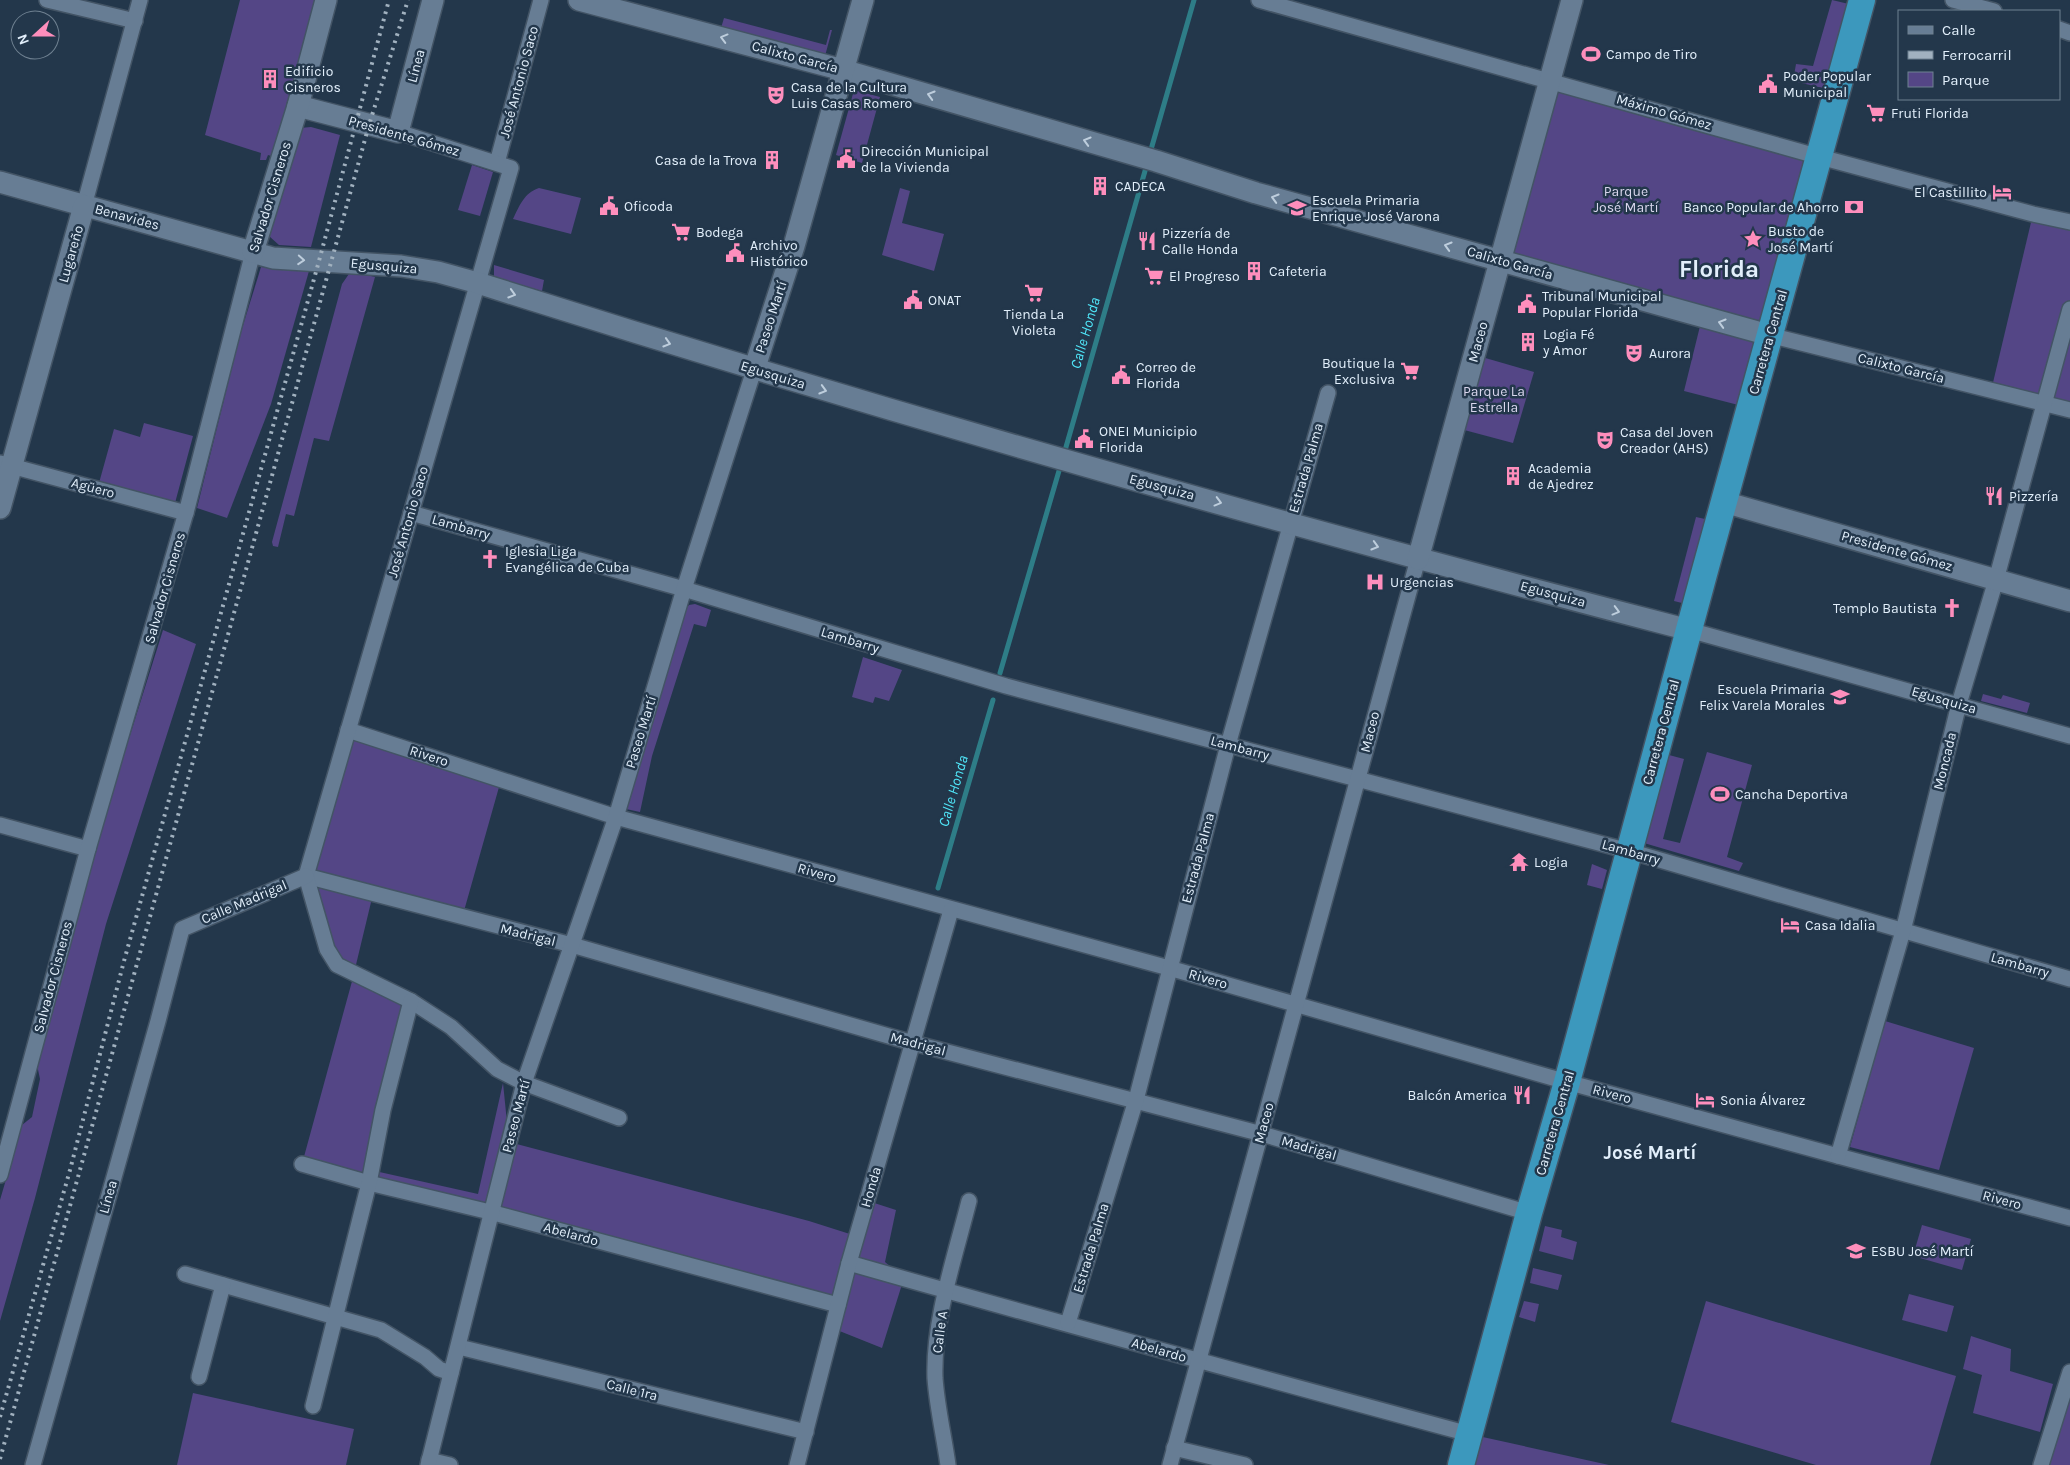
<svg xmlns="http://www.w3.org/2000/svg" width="2070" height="1465" font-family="Karla,sans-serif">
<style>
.green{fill:#544686}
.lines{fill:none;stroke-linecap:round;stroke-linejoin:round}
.stream{stroke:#2e7d87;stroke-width:5}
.street-casing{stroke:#435465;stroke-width:18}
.secondary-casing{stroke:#435465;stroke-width:24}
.highway-casing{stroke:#435465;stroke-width:29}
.street{stroke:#677d94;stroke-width:15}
.secondary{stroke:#677d94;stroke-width:21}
.highway{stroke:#3c98bd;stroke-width:26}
.rail{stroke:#a1b1bf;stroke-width:4;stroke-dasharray:2.5 5;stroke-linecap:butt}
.oneway{stroke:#bdcddc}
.labels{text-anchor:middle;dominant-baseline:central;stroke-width:5;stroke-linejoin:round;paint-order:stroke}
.poi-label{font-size:14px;fill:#e2effb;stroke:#23374b;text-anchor:start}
.street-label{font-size:14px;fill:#e2effb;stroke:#23374b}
.park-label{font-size:14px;fill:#d9d6ed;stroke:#23374b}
.water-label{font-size:15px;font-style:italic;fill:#50e6f9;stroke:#23374b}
.district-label{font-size:19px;font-weight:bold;fill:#e2effb;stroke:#23374b}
.town-label{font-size:24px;font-weight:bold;fill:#e2effb;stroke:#23374b}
</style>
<rect width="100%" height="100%" fill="#23374b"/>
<g class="green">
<path d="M240,0H326L281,159L268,155L266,160H260L261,153L205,135Z"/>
<path d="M1832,0L1853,5L1827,89L1793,81L1796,64L1813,66Z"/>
<path d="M724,18L826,45L830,30H832L825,56L721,28Z"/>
<path d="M1550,80L1820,157L1750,408L1684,391L1702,318L1499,260Z"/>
<path d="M854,90L880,97L862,163L836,155Z"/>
<path d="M311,127L340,135L311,247L279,245L269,236L296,135L300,128Z"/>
<path d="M472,165L493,172L480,216L458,210Z"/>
<path d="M539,188L581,198L571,234L513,219C520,205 524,193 539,188Z"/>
<path d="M900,188L910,191L902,223L944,234L934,271L882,255Z"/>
<path d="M2033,214L2070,224V410L1991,391Z"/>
<path d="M494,265L544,280L542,291L494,277Z"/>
<path d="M261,267L309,271L271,404L227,518L197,508L240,335Z"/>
<path d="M351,271L375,277L329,441L314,438L294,516L286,514L278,547L273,546L272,542L342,284Z"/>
<path d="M1475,355L1534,372L1513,443L1453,427Z"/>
<path d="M144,423L193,436L175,503L99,483L114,429L140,437Z"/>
<path d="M1696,517L1705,519L1682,603L1674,601Z"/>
<path d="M695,604L711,610L706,627L694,624L652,756L640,812L626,809L684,611L689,605Z"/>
<path d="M163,630L196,644L106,924L35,1198L0,1321V1200L22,1125L32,1117L40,1079L37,1065L83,885Z"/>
<path d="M863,657L902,670L889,701L875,697L873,703L852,697Z"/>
<path d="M1983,694L2001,699L2003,695L2030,703L2027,713L1981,701Z"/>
<path d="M348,730L501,780L462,918L373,894L354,973L411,1001L375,1171L478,1194L503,1083L509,1142L809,1221L853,1235L865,1200L896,1210L885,1262L904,1278L882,1348L832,1328L838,1305L302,1164L354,974L337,965L306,876Z"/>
<path d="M1707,752L1752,765L1727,857L1743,863L1739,871L1644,843L1669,755L1684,759L1663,839L1680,843Z"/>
<path d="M1592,864L1607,870L1602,889L1587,885Z"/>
<path d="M1885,1021L1974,1048L1939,1170L1850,1147Z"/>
<path d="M1922,1225L1971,1239L1962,1270L1913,1256Z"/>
<path d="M1545,1226L1562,1230L1561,1237L1577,1242L1573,1260L1539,1251Z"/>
<path d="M1533,1268L1562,1275L1558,1290L1530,1283Z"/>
<path d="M1909,1294L1954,1306L1947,1332L1902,1320Z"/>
<path d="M1524,1301L1539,1304L1535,1322L1519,1317Z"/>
<path d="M1706,1301L1956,1376L1930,1465H1816L1671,1422Z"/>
<path d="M1971,1336L2011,1349L2010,1371L2053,1384L2040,1432L1973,1413L1982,1375L1963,1369Z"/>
<path d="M2070,1368V1465H2041Z"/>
<path d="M193,1393L354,1429L346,1465H177Z"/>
<path d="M1469,1434L1609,1465H1461Z"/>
</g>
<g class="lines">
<g class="stream">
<path d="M1150,153L1194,0"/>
<path d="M1064,454L1147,164"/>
<path d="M1000,673L1061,464"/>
<path d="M938,888L993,700"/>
</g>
<g class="street-casing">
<g id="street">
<path d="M47,0L135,21"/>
<path d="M1259,0L1820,157L2033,214L2070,222"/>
<path d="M1953,0L1994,11"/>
<path d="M2059,29L2070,33"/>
<path d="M497,163L541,0"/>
<path d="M84,206L140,0"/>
<path d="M1769,335L2070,410"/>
<path d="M0,463L186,513"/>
<path d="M411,513L684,589L1006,686L1629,851L2070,979"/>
<path d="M1689,630L2070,736"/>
<path d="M348,730L616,817L1169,968L1567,1082L1838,1156L2070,1218"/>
<path d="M0,825L88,849"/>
<path d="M306,876L572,945L913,1043L1262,1134L1529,1213"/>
<path d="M306,876L511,168L398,132"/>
<path d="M306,876L327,949L337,965L411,1001L451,1027L497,1069L524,1083L619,1118"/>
<path d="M1838,1156L1903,931L1959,704L1996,580L2070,309"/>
<path d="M302,1164L369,1183L490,1212L838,1305"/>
<path d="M0,1175L88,849L187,509L253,252"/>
<path d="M849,1263C1055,1322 1262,1378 1469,1434"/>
<path d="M185,1274L381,1330L425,1357L439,1369L451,1373"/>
<path d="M1068,1323L1136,1100L1228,745L1328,393"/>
<path d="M459,1347L806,1432"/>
<path d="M199,1377L223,1285"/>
<path d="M313,1406L369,1183L383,1110L411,1001"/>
<path d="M1174,1448L1245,1465"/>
<path d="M429,1460L450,1465"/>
<path d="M33,1465L158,1021L182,929L306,876"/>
<path d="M428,1465L524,1083L616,817L684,589L754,370"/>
<path d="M797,1465L849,1263L951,910"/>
<path d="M948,1465C944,1436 937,1407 935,1378C933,1320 955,1257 969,1201"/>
<path d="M1170,1465L1418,559"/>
<path d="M2041,1465L2070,1372"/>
</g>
</g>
<g class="secondary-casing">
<g id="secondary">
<path d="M579,0L843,70L1156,161L1256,193L1769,335"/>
<path d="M298,106L398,132L433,0"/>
<path d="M0,182L273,258L401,266L438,272L478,283C878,410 1283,525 1689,630"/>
<path d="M253,252L298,106L326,0"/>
<path d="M754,370L794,246L863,0"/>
<path d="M1724,502L2070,601"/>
<path d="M0,508L84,206"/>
<path d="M1418,559L1572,0"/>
</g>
</g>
<g class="highway-casing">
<path id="highway" d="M1461,1465L1529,1213L1567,1082L1704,574L1862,0"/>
</g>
<use href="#street" class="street"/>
<use href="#secondary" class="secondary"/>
<use href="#highway" class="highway"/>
<g class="rail">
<path d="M0,1417L70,1170L124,961L319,261L389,0"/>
<path d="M0,1459L369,125L408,0"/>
</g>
</g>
<defs><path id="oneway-chevron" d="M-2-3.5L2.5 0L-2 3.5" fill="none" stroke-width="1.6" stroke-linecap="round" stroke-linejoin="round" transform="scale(1.25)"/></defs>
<g class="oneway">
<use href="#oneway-chevron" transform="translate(724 38) rotate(-165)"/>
<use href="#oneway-chevron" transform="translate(931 95) rotate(-164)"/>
<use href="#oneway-chevron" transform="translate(1087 141) rotate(-164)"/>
<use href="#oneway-chevron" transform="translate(1275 198) rotate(-164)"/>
<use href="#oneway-chevron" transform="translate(1448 246) rotate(-164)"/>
<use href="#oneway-chevron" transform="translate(301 260) rotate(4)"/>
<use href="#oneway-chevron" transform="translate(512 294) rotate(17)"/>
<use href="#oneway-chevron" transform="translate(1722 323) rotate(-164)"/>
<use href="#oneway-chevron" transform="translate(667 343) rotate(17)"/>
<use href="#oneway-chevron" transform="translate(823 390) rotate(16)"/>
<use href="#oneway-chevron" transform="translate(1218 502) rotate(15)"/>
<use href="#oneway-chevron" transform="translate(1375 546) rotate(16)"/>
<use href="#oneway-chevron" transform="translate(1616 611) rotate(15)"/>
</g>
<defs>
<g id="stadium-bare" transform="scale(1.5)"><path d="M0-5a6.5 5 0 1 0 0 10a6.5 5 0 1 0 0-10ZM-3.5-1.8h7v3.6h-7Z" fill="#fe8ebc" stroke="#23374b" stroke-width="2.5" paint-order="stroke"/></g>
<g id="building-bare" transform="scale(1.5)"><path d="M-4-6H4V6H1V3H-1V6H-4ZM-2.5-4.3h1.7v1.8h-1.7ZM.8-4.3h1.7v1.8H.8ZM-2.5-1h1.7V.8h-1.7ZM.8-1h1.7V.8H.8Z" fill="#fe8ebc" stroke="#23374b" stroke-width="2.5" paint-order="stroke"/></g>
<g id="civic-bare" transform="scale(1.5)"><path d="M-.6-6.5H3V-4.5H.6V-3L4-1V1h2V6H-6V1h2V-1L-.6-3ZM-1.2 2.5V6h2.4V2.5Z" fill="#fe8ebc" stroke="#23374b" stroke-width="2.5" paint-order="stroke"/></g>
<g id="theatre-bare" transform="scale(1.5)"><path d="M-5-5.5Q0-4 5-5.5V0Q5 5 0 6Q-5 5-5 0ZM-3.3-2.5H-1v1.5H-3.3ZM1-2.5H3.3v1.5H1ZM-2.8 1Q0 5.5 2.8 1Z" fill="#fe8ebc" stroke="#23374b" stroke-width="2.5" paint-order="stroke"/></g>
<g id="supermarket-bare" transform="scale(1.5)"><path d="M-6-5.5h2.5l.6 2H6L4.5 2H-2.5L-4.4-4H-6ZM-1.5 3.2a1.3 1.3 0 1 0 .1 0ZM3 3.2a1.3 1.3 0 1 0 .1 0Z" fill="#fe8ebc" stroke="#23374b" stroke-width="2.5" paint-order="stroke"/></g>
<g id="hotel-bare" transform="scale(1.5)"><path d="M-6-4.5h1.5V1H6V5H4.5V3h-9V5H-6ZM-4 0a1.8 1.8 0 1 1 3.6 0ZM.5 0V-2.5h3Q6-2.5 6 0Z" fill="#fe8ebc" stroke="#23374b" stroke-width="2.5" paint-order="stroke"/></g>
<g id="bank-bare" transform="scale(1.5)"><path d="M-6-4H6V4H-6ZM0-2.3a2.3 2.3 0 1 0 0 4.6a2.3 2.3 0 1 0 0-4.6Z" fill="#fe8ebc" stroke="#23374b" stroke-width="2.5" paint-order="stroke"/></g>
<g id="school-bare" transform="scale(1.5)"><path d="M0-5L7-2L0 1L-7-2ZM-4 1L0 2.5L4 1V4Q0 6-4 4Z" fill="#fe8ebc" stroke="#23374b" stroke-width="2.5" paint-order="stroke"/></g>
<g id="sight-bare" transform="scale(1.5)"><path d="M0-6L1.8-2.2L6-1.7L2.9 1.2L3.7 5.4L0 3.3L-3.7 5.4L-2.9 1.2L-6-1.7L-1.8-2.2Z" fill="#fe8ebc" stroke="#23374b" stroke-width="2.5" paint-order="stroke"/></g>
<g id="restaurant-bare" transform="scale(1.5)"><path d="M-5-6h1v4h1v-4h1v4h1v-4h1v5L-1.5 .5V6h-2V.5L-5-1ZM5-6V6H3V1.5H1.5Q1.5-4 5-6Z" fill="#fe8ebc" stroke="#23374b" stroke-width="2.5" paint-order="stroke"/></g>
<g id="church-bare" transform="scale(1.5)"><path d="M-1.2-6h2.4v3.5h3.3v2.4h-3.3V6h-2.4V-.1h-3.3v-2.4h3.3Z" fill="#fe8ebc" stroke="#23374b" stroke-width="2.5" paint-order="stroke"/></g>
<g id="hospital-bare" transform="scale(1.5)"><path d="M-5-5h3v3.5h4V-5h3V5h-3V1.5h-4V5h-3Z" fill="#fe8ebc" stroke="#23374b" stroke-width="2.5" paint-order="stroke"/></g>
<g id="temple-bare" transform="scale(1.5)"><path d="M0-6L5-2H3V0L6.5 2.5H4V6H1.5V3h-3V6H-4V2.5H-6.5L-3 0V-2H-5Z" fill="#fe8ebc" stroke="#23374b" stroke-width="2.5" paint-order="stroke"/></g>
</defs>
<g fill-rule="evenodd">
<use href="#stadium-bare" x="1591" y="54"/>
<use href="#building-bare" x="270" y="79"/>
<use href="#civic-bare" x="1768" y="84"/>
<use href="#theatre-bare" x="776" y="95"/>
<use href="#supermarket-bare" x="1876" y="113"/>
<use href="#civic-bare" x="846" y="159"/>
<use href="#building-bare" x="772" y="160"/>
<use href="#building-bare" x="1100" y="186"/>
<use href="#hotel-bare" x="2002" y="192"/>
<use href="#civic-bare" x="609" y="206"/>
<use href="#bank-bare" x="1854" y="207"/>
<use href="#school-bare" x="1297" y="208"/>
<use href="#supermarket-bare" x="681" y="232"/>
<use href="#sight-bare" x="1753" y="239"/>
<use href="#restaurant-bare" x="1147" y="241"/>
<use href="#civic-bare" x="735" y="253"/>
<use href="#building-bare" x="1254" y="271"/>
<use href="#supermarket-bare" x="1154" y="276"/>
<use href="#supermarket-bare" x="1034" y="293"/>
<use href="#civic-bare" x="913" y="300"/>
<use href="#civic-bare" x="1527" y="304"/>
<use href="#building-bare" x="1528" y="342"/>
<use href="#theatre-bare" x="1634" y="353"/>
<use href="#supermarket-bare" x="1410" y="371"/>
<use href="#civic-bare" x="1121" y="375"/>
<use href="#civic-bare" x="1084" y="439"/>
<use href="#theatre-bare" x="1605" y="440"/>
<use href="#building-bare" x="1513" y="476"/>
<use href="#restaurant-bare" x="1994" y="496"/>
<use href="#church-bare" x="490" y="559"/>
<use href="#hospital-bare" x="1375" y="582"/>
<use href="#church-bare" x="1952" y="608"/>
<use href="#school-bare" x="1840" y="697"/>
<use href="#stadium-bare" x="1720" y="794"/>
<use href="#temple-bare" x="1519" y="862"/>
<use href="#hotel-bare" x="1790" y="925"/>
<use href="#restaurant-bare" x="1522" y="1095"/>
<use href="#hotel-bare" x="1705" y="1100"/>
<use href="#school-bare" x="1856" y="1251"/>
</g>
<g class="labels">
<g class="poi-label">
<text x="1606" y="54">Campo de Tiro</text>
<text x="285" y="71">Edificio<tspan x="285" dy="16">Cisneros</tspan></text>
<text x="1783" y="76">Poder Popular<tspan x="1783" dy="16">Municipal</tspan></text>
<text x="791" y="87">Casa de la Cultura<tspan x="791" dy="16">Luis Casas Romero</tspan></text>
<text x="1891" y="113">Fruti Florida</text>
<text x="861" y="151">Dirección Municipal<tspan x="861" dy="16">de la Vivienda</tspan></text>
<text x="757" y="160" text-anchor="end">Casa de la Trova</text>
<text x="1115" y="186">CADECA</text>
<text x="1987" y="192" text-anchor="end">El Castillito</text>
<text x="1312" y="200">Escuela Primaria<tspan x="1312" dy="16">Enrique José Varona</tspan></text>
<text x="624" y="206">Oficoda</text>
<text x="1839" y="207" text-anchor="end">Banco Popular de Ahorro</text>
<text x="1768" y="231">Busto de<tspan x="1768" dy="16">José Martí</tspan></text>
<text x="696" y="232">Bodega</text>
<text x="1162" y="233">Pizzería de<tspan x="1162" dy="16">Calle Honda</tspan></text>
<text x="750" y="245">Archivo<tspan x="750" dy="16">Histórico</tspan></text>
<text x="1269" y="271">Cafeteria</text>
<text x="1169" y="276">El Progreso</text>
<text x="1542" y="296">Tribunal Municipal<tspan x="1542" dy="16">Popular Florida</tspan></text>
<text x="928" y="300">ONAT</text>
<text x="1034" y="314" text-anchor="middle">Tienda La<tspan x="1034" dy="16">Violeta</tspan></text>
<text x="1543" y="334">Logia Fé<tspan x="1543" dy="16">y Amor</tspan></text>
<text x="1649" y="353">Aurora</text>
<text x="1395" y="363" text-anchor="end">Boutique la<tspan x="1395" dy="16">Exclusiva</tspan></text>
<text x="1136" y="367">Correo de<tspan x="1136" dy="16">Florida</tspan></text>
<text x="1099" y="431">ONEI Municipio<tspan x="1099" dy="16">Florida</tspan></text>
<text x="1620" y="432">Casa del Joven<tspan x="1620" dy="16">Creador (AHS)</tspan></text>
<text x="1528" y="468">Academia<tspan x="1528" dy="16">de Ajedrez</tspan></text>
<text x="2009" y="496">Pizzería</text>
<text x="505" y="551">Iglesia Liga<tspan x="505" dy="16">Evangélica de Cuba</tspan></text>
<text x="1390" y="582">Urgencias</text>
<text x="1937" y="608" text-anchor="end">Templo Bautista</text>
<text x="1825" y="689" text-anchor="end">Escuela Primaria<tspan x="1825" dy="16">Felix Varela Morales</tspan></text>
<text x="1735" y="794">Cancha Deportiva</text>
<text x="1534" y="862">Logia</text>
<text x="1805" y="925">Casa Idalia</text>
<text x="1507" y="1095" text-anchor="end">Balcón America</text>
<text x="1720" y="1100">Sonia Álvarez</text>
<text x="1871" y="1251">ESBU José Martí</text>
</g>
<g class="street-label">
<text transform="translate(795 57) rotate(15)">Calixto García</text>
<text transform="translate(416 66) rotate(-75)">Línea</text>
<text transform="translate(519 82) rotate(-75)">José Antonio Saco</text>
<text transform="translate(1664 112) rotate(16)">Máximo Gómez</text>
<text transform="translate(404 136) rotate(16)">Presidente Gómez</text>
<text transform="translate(270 197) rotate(-73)">Salvador Cisneros</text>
<text transform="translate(127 217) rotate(15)">Benavides</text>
<text transform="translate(71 254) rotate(-74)">Lugareño</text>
<text transform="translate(1510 263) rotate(16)">Calixto García</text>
<text transform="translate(384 266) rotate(5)">Egusquiza</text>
<text transform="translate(771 317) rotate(-72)">Paseo Martí</text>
<text transform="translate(1478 342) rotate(-75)">Maceo</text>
<text transform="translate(1768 342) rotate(-74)">Carretera Central</text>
<text transform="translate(1901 368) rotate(14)">Calixto García</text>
<text transform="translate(773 375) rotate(17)">Egusquiza</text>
<text transform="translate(1306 468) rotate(-74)">Estrada Palma</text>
<text transform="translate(1162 487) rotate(15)">Egusquiza</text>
<text transform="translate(93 488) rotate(15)">Agüero</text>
<text transform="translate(408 522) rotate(-74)">José Antonio Saco</text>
<text transform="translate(461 527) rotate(16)">Lambarry</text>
<text transform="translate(1897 551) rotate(16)">Presidente Gómez</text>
<text transform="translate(165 588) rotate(-74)">Salvador Cisneros</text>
<text transform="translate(1553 594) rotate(15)">Egusquiza</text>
<text transform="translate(850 640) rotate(17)">Lambarry</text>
<text transform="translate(1944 700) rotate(16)">Egusquiza</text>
<text transform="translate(641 732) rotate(-73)">Paseo Martí</text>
<text transform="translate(1370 732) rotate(-76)">Maceo</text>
<text transform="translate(1661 732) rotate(-75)">Carretera Central</text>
<text transform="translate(1240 748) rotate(15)">Lambarry</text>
<text transform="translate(429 756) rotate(18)">Rivero</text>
<text transform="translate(1945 761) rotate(-76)">Moncada</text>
<text transform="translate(1631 852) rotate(16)">Lambarry</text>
<text transform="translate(1198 858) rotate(-75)">Estrada Palma</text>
<text transform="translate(817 873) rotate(16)">Rivero</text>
<text transform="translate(244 902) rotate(-23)">Calle Madrigal</text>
<text transform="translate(528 935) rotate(14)">Madrigal</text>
<text transform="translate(2020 965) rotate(16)">Lambarry</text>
<text transform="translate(53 977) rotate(-75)">Salvador Cisneros</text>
<text transform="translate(1208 979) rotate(16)">Rivero</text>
<text transform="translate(918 1044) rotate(15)">Madrigal</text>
<text transform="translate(1612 1094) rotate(15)">Rivero</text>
<text transform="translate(516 1116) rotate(-75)">Paseo Martí</text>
<text transform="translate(1264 1123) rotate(-75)">Maceo</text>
<text transform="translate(1555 1123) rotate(-74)">Carretera Central</text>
<text transform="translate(1309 1148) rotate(16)">Madrigal</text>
<text transform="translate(871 1187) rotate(-74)">Honda</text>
<text transform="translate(108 1197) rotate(-74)">Línea</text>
<text transform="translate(2002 1200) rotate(15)">Rivero</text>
<text transform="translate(571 1234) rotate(15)">Abelardo</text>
<text transform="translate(1091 1248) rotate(-73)">Estrada Palma</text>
<text transform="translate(940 1332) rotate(-82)">Calle A</text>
<text transform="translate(1159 1350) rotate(16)">Abelardo</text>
<text transform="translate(632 1390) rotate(14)">Calle 1ra</text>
</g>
<g class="park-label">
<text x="1626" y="191">Parque<tspan x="1626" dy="16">José Martí</tspan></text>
<text x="1494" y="391">Parque La<tspan x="1494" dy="16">Estrella</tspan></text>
</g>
<g class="water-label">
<text transform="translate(1085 333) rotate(-74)">Calle Honda</text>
<text transform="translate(953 791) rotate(-74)">Calle Honda</text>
</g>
<g class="district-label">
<text x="1650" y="1153">José Martí</text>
</g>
<g class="town-label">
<text x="1719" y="269">Florida</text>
</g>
</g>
<rect x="1898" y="10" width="162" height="90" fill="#23374b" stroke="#6f8191"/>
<rect x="1908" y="26" width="25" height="8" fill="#677d94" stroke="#6f8191"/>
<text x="1942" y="35" font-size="15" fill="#e2effb">Calle</text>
<rect x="1908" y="51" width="25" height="8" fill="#a1b1bf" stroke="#6f8191"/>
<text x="1942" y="60" font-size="15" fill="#e2effb">Ferrocarril</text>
<rect x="1908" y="72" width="25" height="15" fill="#544686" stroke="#6f8191"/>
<text x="1942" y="85" font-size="15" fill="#e2effb">Parque</text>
<g transform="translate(35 35) rotate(249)"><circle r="24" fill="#23374b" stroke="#6f8191"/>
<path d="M0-4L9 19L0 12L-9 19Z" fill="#fe8ebc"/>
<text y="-8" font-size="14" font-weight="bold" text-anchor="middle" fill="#e2effb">N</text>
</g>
</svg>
